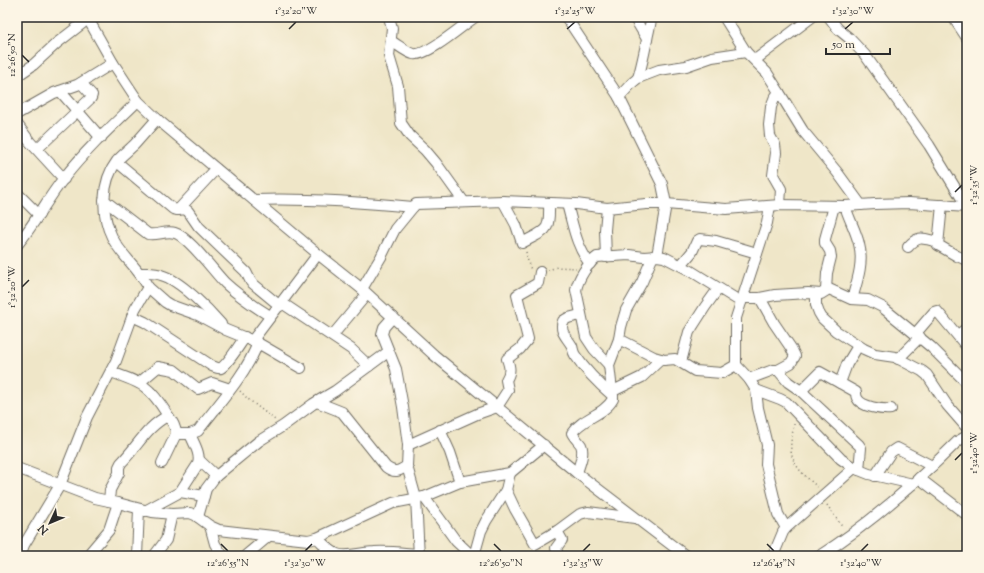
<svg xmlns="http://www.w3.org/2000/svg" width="984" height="573" font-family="'Sorts Mill Goudy',serif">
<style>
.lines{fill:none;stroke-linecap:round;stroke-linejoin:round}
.minor-casing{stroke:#706c62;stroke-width:12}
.path{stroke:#706c62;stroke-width:1.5;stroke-dasharray:1 3;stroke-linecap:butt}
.minor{stroke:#fff;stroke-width:10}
.ticks{fill:none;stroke:#2b2b2b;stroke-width:1.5}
.neatline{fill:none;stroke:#2b2b2b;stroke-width:1.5}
.ticks-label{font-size:10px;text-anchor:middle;fill:#2b2b2b}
</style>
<rect width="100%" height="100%" fill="#fcf5e5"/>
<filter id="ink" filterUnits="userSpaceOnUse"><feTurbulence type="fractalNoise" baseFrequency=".025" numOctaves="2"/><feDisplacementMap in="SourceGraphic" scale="8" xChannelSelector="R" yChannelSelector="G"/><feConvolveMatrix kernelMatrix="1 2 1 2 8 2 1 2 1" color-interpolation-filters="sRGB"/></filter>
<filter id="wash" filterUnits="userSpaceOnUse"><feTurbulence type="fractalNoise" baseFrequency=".012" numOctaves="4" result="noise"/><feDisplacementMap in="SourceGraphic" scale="16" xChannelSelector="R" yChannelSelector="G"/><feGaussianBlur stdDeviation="0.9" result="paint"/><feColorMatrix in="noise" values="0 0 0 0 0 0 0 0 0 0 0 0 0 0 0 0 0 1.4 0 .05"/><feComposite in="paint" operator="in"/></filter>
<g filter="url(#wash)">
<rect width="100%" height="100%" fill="#efe6c8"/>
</g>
<g filter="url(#ink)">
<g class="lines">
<g class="minor-casing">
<g id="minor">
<path d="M87,17L113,63L138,101L157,119L318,254L362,289L434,355L577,473L686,556"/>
<path d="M389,17L392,28L389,56L398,86L401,123L410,136L425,150L436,163L464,202"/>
<path d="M566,17L619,97L662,184L666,204L657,256"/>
<path d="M634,17L647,39"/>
<path d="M724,17L746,52L767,73L779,92L774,99L771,107L769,125L770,136L775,145L776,153L773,175L781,189L780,205"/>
<path d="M829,17L838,29L849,38L865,55L929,145L967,207"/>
<path d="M953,17L967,38"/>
<path d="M391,41C398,45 406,52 413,54C427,57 463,25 475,17"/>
<path d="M755,60L812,17"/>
<path d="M17,76L33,65L57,43L88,19"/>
<path d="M638,78C642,65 644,53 647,40C648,32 651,25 651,17"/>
<path d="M60,91L101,138"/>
<path d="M779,92L803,131L837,172L861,205"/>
<path d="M619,97L632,83L638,78L659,70L686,66L712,57L746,52"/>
<path d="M17,114L54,93L77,85L113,63"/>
<path d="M17,124L30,142L64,179"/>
<path d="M37,149L91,98L92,95L81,83"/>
<path d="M117,162L173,209L178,210L184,209L188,211L199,227L246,272L251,282L280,306"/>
<path d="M17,193L39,215"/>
<path d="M104,200L148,234C157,236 166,230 175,233C189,237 214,272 225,283C239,296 254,306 270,316"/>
<path d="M254,200C307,198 360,202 413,207L416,204L503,201L576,204L607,208L646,204H666L726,209L780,205L845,206L875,204L909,203L967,207"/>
<path d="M503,201L516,225L522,243C547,229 550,233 549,203"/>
<path d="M567,204C573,225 576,246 590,264"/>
<path d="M942,205L938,245L957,256L967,260"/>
<path d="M770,206L767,223L736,318V365L749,379L756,390L758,408L767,445L766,464L778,514L786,528"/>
<path d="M845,206C849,219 856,231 859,244C864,262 857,282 852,299"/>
<path d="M178,210L216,169"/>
<path d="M17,245C35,224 47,199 64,178C86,150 112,126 138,101"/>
<path d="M908,247C919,234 924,239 938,242"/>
<path d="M606,257L605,230L607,208"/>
<path d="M681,265L692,252L697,241L700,239L716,241L757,253"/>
<path d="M140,273C147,273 155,272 161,275C180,280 208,309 221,324"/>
<path d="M148,287L165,302L170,305L198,315L226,330L258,343L301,368"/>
<path d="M362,289L381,257L395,229L413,207"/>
<path d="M826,290L827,273L831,257L830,251L825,243V239L834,206"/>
<path d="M816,294V305L819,313L822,318L836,331L864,349L875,354L895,357L922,371L927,375L947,405L967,428"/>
<path d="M743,298H760L775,295L808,293L821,294L829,289L851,299L868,300L882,307L931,347L967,383"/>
<path d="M760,298L774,323L791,348L795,356L791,363L778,370"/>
<path d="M282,303L351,349L369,366"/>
<path d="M580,315L568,318L563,321C559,332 567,337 572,346C573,349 573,352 575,355C585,370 599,384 613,396"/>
<path d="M132,316L145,322L212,366C215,367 218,369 221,368C228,364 240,344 245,337"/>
<path d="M393,317L384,327L382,334L396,369L403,407L408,445L407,466L416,498L419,556"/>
<path d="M916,333L934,312L937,311L967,347"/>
<path d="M958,335L967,328"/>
<path d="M332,336L367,294"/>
<path d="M619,339L654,357L664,360L675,359L695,371L722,373L736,365"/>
<path d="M252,341L318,254"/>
<path d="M898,359L920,337"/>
<path d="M681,362L689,332L705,307L718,289"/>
<path d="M609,365L594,349L586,337L576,290C578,279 587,264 597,257L629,255L644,257L657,256L664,257L691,271L741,302"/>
<path d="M111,372C142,383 149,385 167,414C171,420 176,426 176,434L162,463"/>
<path d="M749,379L773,370H778L788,382L801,391L859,445L861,448L859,470"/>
<path d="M139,383L158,367L174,370L198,389L212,383L230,389"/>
<path d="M840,383L847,364L858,346"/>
<path d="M756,390L780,399L786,402L841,459L854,468L869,474L913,484"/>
<path d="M613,391L642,377L661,359"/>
<path d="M801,391L820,372L856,392C856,394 856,396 857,398C861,407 883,410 891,409"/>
<path d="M317,402L342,412L386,467C395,474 399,471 407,466"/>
<path d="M440,430L450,452L460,482"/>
<path d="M176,434H190L198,431C219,403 245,376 258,343"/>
<path d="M408,445L477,414L497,407L508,390L506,380C511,372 510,367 507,359L520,349L528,339L517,295L538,283L540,272"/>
<path d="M199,460L216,476"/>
<path d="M17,468L95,498L118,503L152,512L172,514L190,513L195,515L210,526L219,530L308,540L317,538L393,503L424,497L460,482L510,473L544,445"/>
<path d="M577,473C579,465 585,454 581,445C578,441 574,437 572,433C582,418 604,415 613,399L609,365L619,339L621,327L626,310L642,282L653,256"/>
<path d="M875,476L891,452L897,448L932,466"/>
<path d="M919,478L967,515"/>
<path d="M506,490L515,509L535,544L557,531L580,514L588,512L635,518"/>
<path d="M180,492L204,496"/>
<path d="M424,497L456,541L472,556"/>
<path d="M109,501L110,490L119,473V467L121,463C137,447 148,425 168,416"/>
<path d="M145,511L180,492L198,464C201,454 194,444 190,434"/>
<path d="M198,517L206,489L215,477L259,441L283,426L313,404L335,391L388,352"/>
<path d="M210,526L215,544L223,556"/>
<path d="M557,531L562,540L556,548L558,556"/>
<path d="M317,538C323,543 329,551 337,554C348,558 362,552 374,552C389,551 404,553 419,554"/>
<path d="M20,556L24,545L60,485L87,417L116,361L135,309L148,287C139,268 121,256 112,237C101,215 101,182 117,161C122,155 129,150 135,144C142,136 150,127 157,119"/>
<path d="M87,556L109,530L118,503"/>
<path d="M137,556L139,509"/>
<path d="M154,556L166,540L172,514"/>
<path d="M245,556L269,536"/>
<path d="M320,556L328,548"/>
<path d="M474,556L481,531L486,521L506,490L510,473"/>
<path d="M773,556L783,532L786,528L854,468"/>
<path d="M819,556C870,524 915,484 958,441L967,436"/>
</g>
</g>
<g class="path">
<path d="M526,252L529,266L531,269"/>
<path d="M548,270L557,267L576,268"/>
<path d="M240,391L248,399L275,420"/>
<path d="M794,424C793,432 790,441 791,450C792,466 807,478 819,488"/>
<path d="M827,505L843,528"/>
</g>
<use href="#minor" class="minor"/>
</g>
</g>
<path class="ticks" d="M289,29L296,22M567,29L575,22M845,29L853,22M22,55L29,62M955,192L962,185M22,287L29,280M955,460L962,453M221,544L228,551M494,544L501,551M767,544L774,551M305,551L312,544M583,551L590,544M861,551L868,544"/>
<rect width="984" height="573" fill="none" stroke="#fcf5e5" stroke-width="44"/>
<g transform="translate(50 523) rotate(226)" stroke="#fcf5e5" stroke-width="3" paint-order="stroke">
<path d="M0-3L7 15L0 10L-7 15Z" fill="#2b2b2b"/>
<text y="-6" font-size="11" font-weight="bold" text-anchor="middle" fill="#2b2b2b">N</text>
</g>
<path d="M826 48v6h64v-6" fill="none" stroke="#2b2b2b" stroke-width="2"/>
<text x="832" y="48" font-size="12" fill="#2b2b2b" stroke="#fcf5e5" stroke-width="3" paint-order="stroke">50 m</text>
<rect x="22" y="22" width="940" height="529" class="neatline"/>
<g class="ticks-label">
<text x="296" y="14">1°32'20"W</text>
<text x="575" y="14">1°32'25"W</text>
<text x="853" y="14">1°32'30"W</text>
<text transform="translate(11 55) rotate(-90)" y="4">12°26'50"N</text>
<text transform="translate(973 185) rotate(-90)" y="4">1°32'35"W</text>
<text transform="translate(11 287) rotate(-90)" y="4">1°32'20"W</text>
<text transform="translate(973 453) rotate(-90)" y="4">1°32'40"W</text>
<text x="228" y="566">12°26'55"N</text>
<text x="305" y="566">1°32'30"W</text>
<text x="501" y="566">12°26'50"N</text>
<text x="583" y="566">1°32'35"W</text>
<text x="774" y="566">12°26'45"N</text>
<text x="861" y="566">1°32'40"W</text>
</g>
</svg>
